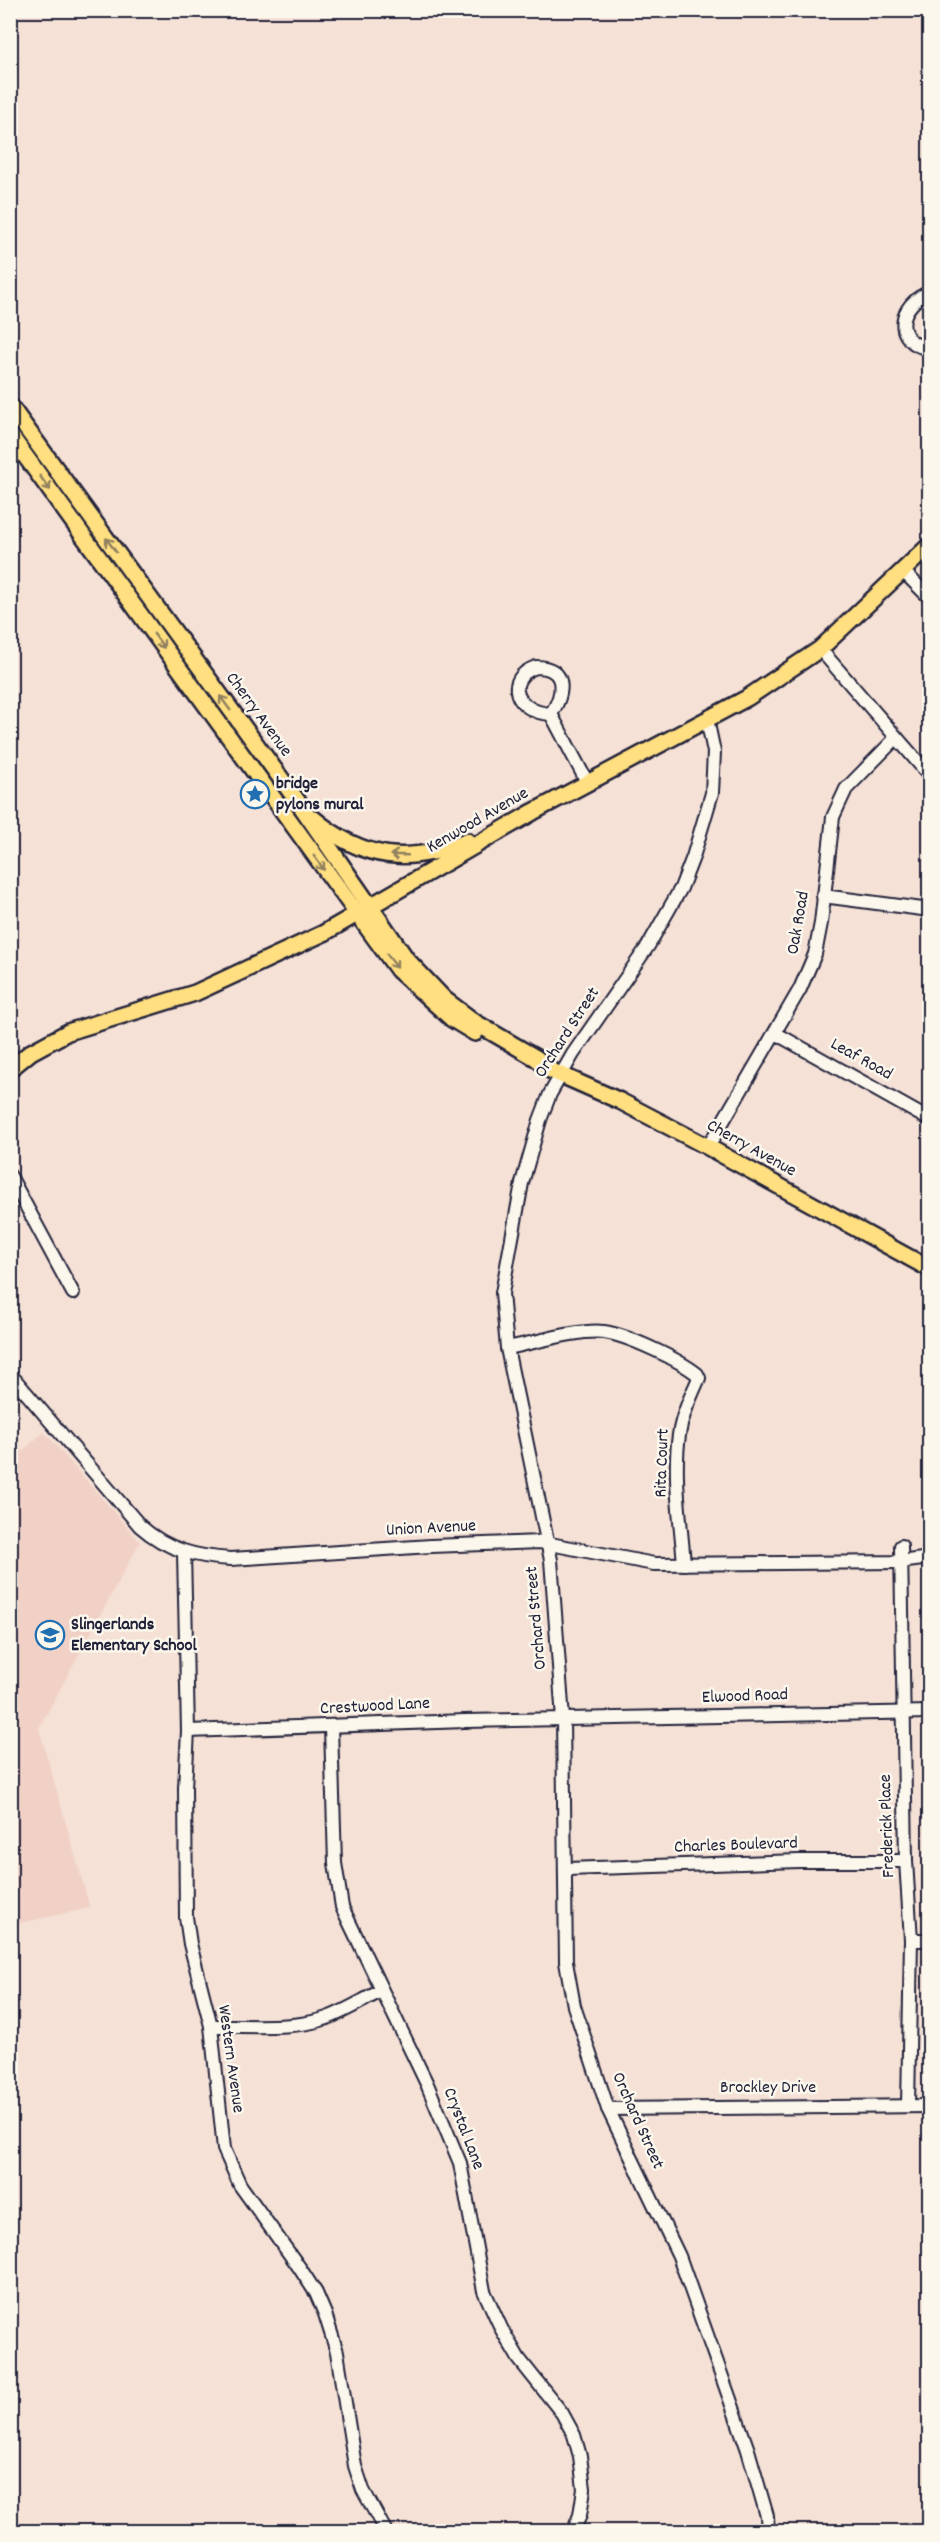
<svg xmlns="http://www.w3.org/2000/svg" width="940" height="2542" font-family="Dekko,sans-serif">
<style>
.built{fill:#f1d1c6}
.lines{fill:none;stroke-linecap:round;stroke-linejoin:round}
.minor-casing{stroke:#22223b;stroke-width:16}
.major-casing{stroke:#22223b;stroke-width:20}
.minor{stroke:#fbf7ec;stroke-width:12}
.major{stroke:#ffdf80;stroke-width:15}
.oneway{stroke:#90805e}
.labels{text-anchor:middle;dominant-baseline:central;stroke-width:5;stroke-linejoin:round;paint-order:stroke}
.street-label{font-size:18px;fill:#22223b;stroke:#fbf7ec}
.poi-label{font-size:18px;font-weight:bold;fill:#22223b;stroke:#fbf7ec;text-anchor:start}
</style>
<rect width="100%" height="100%" fill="#f5e1d6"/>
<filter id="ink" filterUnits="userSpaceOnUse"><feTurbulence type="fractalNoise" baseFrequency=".0167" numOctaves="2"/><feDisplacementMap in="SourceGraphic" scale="12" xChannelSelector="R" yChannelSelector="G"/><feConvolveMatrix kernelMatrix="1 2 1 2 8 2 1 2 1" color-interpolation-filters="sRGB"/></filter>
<g filter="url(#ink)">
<path class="built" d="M44,1432L140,1542L39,1728L90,1908L11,1925V1461Z"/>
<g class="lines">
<g class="minor-casing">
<g id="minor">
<path d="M930,292C898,304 891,342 930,349"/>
<path d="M903,571L930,598"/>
<path d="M820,649L930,776"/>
<path d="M536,667C568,667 564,694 551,714C514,712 504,678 536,667Z"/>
<path d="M551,714L587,782"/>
<path d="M707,719L714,752L712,793L693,857L681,888L648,946L573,1054L550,1094L540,1120L522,1183L502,1293L507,1348L551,1560L563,1719L566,1962L574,2006L608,2109L679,2256L748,2450L767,2516L768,2532"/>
<path d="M823,896L930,910"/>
<path d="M775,1033L930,1120"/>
<path d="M708,1147L800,989L815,954L821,923L833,817L846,789L896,738"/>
<path d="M10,1176L73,1293"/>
<path d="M507,1348C534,1343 578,1329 604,1332C627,1335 678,1359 697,1374L699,1378C691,1396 682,1415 679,1435C673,1477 681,1522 684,1564"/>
<path d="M10,1374L140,1526C167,1550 196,1557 231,1559L431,1546L540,1542L654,1564L900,1562L930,1558"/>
<path d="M901,1546L906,1861L911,1940L908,2106"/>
<path d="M184,1553L188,1731L185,1788L186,1917L190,1944L211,2026L224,2149L240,2185L299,2267L316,2293L325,2314L337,2352L355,2466L363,2490L386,2532"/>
<path d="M331,1727L335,1863L342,1907L427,2084L460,2163L484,2291L502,2330L519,2359L562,2413L574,2435L580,2456L584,2489L580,2515L573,2532"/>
<path d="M188,1731L465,1721L930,1712"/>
<path d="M567,1869L799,1861H906"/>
<path d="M911,1940H930"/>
<path d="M211,2026C246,2025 294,2030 327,2018C346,2011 363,2000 381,1991"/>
<path d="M608,2109L930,2106"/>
</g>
</g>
<g class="major-casing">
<g id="major">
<path d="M10,406L298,802L407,960L444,999L476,1023L536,1058L550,1070L620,1101L708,1147L930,1269"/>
<path d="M10,435L398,970L452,1019L475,1033"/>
<path d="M314,819C363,860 409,865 467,841"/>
<path d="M10,1069L31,1052L68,1032L195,993L324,933L533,812L747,698L820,649L930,545"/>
</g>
</g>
<use href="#minor" class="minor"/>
<use href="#major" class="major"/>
</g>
<defs><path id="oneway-shaft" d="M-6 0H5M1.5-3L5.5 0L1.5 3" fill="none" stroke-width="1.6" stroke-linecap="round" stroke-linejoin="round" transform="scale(1.5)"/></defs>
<g class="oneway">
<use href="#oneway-shaft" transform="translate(45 483) rotate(54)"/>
<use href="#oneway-shaft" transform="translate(111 545) rotate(-126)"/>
<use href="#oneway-shaft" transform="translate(159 641) rotate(54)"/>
<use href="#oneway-shaft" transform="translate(225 703) rotate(-126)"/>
<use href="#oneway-shaft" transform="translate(399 855) rotate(-178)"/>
<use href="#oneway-shaft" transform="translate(319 863) rotate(54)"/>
<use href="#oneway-shaft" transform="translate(392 961) rotate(53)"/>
</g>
</g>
<defs>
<g id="sight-ring" transform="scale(1.5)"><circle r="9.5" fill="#fbf7ec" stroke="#1f6fb2" stroke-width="1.5"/><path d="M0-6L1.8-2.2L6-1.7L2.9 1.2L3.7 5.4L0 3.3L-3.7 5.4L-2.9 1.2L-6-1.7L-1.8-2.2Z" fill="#1f6fb2"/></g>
<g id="school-ring" transform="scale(1.5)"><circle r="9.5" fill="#fbf7ec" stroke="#1f6fb2" stroke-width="1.5"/><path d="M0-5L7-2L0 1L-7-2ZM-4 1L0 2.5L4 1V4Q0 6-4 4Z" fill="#1f6fb2"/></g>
</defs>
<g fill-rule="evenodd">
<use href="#sight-ring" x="255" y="794"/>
<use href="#school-ring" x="50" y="1635"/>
</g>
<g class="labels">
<g class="street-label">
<text transform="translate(258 715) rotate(54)">Cherry Avenue</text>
<text transform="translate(478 821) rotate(-30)">Kenwood Avenue</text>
<text transform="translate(799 923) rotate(-80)">Oak Road</text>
<text transform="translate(568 1033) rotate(-57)">Orchard Street</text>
<text transform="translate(861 1060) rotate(29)">Leaf Road</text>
<text transform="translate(751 1149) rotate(29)">Cherry Avenue</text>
<text transform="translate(663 1463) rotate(-88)">Rita Court</text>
<text transform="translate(431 1529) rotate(-3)">Union Avenue</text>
<text transform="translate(537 1618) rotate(-95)">Orchard Street</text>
<text transform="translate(745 1697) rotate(-2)">Elwood Road</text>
<text transform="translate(375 1707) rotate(-3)">Crestwood Lane</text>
<text transform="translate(888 1826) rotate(-92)">Frederick Place</text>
<text transform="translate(736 1846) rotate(-2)">Charles Boulevard</text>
<text transform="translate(230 2059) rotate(82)">Western Avenue</text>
<text x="768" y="2088">Brockley Drive</text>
<text transform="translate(637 2121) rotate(66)">Orchard Street</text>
<text transform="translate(463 2129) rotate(69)">Crystal Lane</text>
</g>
<g class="poi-label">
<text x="276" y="784">bridge<tspan x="276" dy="21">pylons mural</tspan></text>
<text x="71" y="1625">Slingerlands<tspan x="71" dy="21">Elementary School</tspan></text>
</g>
</g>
<rect width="940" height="2542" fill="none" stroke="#fbf7ec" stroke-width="36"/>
<rect x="18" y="18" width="904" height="2506" fill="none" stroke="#22223b" stroke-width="2" filter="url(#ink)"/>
</svg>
